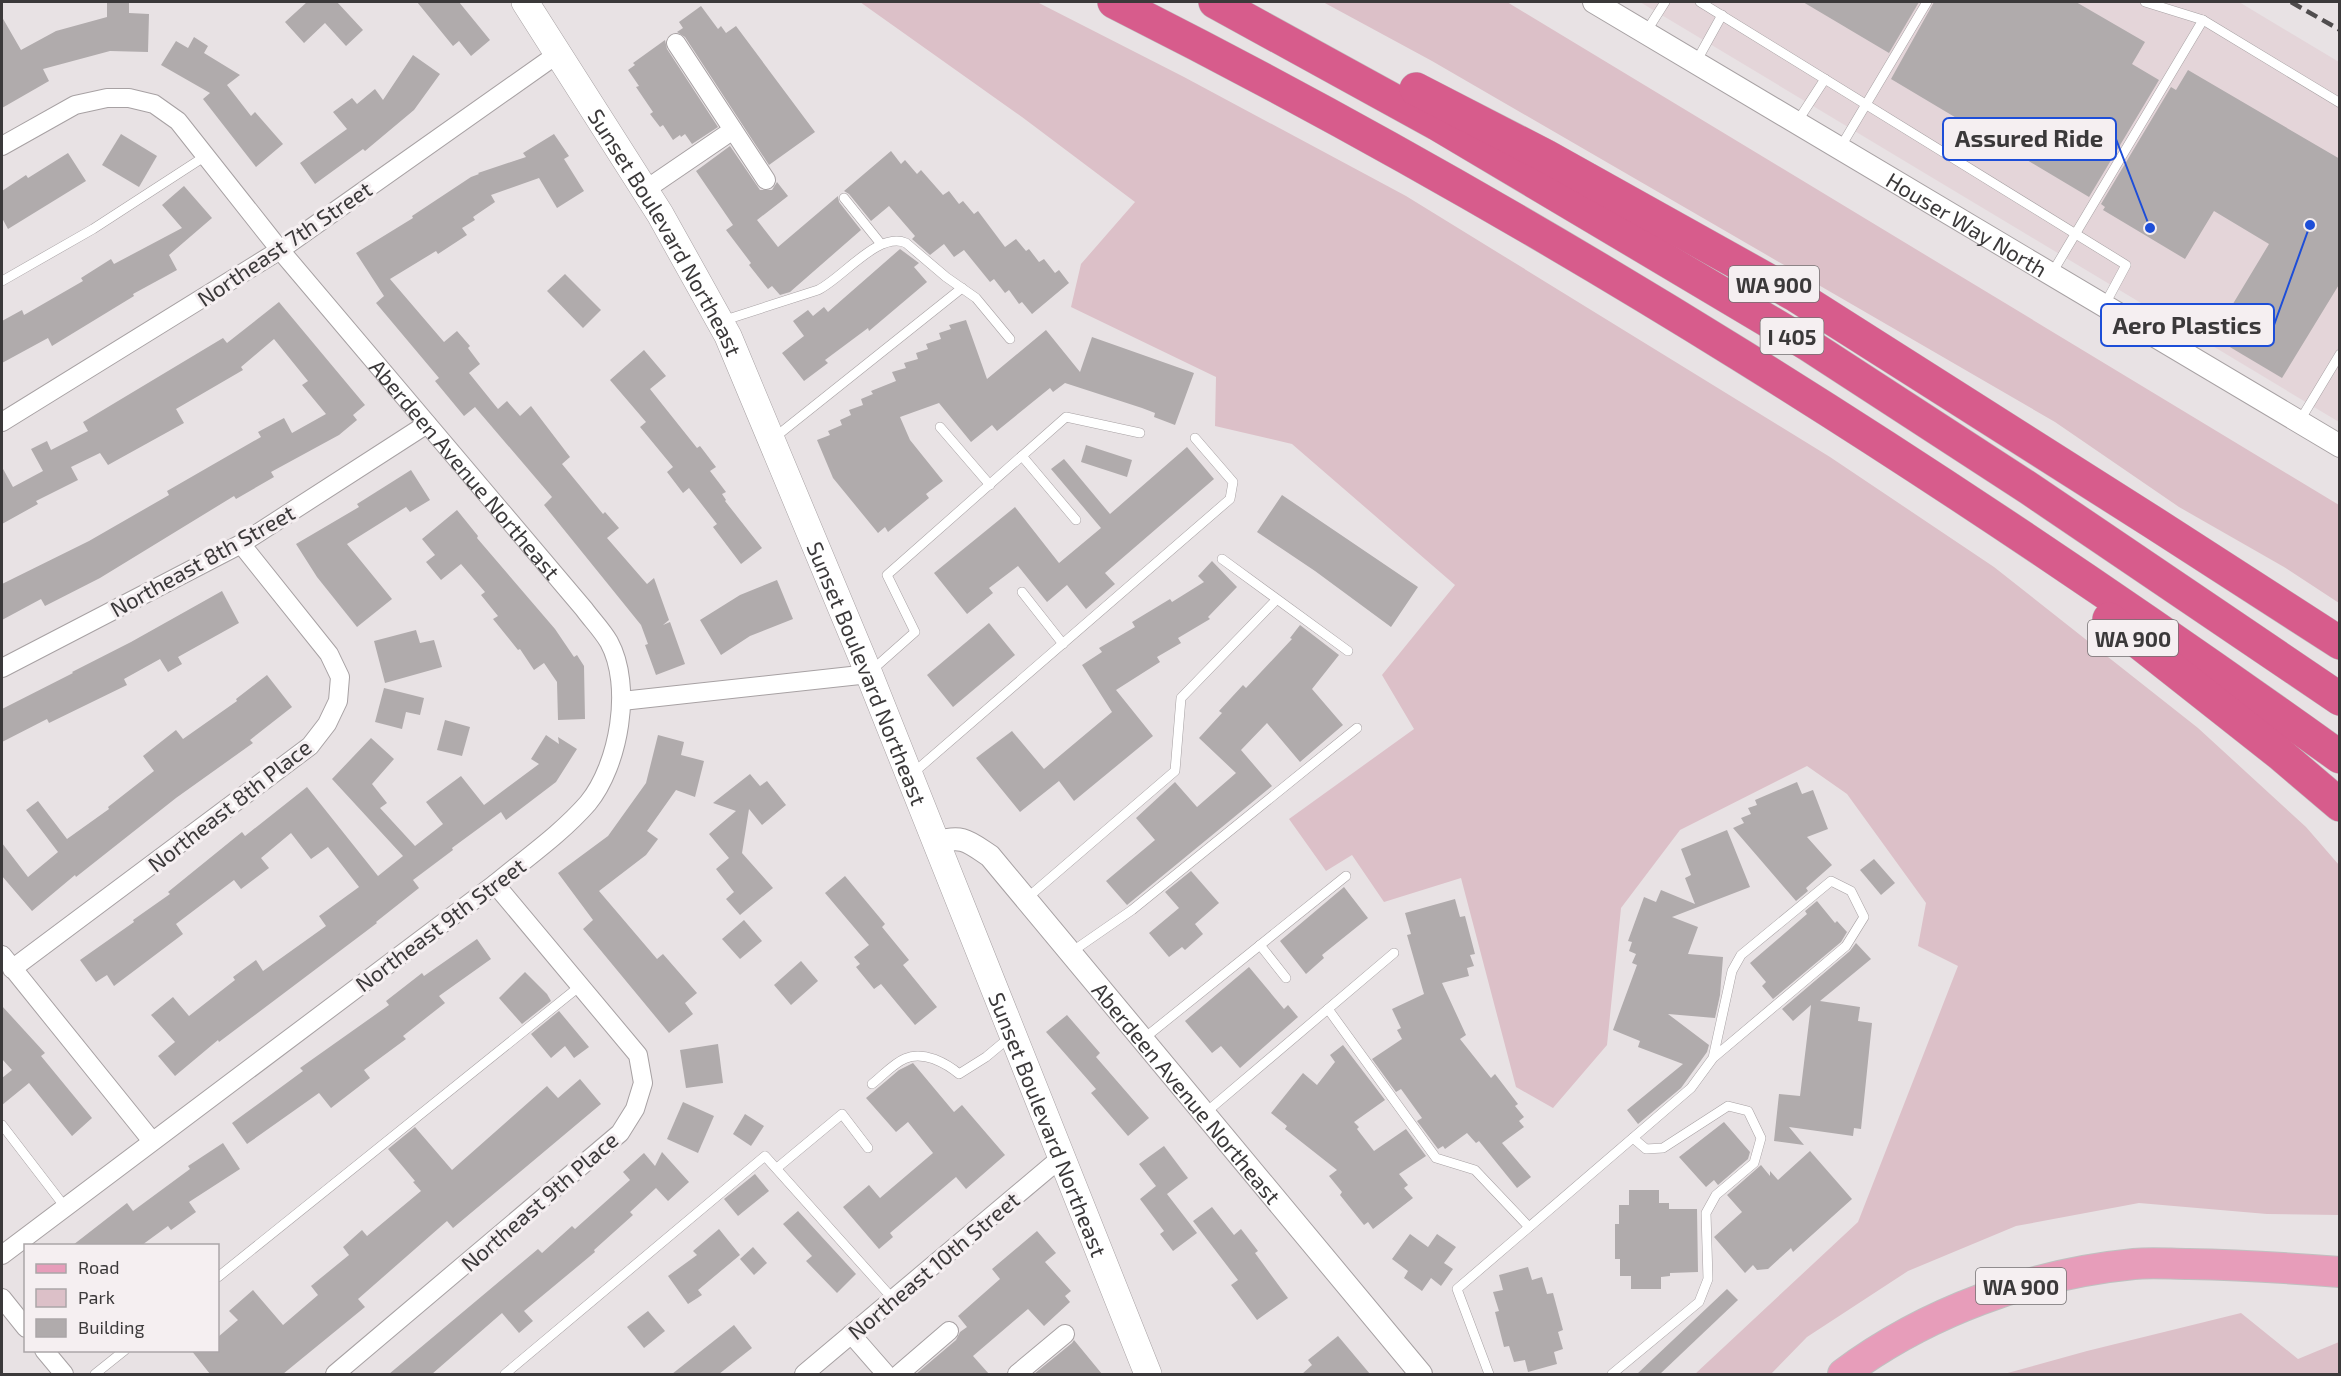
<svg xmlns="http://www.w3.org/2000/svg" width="2341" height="1376" font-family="'Exo 2',sans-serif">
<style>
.built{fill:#e4d5d9}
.green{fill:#dcc0c8}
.building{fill:#b0abac}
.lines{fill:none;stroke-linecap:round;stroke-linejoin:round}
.service-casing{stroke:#a7a1a3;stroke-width:10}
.minor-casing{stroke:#a7a1a3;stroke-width:20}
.tertiary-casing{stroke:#a7a1a3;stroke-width:24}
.secondary-casing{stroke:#a7a1a3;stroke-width:28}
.primary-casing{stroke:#c0c0c0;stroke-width:32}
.motorway-casing{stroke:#c0c0c0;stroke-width:34}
.service{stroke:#fff;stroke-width:9}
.minor{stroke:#fff;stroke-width:18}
.tertiary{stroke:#fff;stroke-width:22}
.secondary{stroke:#fff;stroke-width:27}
.primary{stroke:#e79dba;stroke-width:30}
.motorway{stroke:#d75c8c;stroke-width:33}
.rail{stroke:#504d4e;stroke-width:4.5;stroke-dasharray:12 6;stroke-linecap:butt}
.labels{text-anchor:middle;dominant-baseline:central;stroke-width:6;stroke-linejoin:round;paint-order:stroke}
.shield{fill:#f5eff1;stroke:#737071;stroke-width:1.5}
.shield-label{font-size:21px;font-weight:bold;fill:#3b393a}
.street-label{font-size:22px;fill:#3b393a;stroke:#f5eff1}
.leader{fill:none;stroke:#1d4ed8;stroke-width:2}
.callout-dot{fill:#1d4ed8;stroke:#f5eff1;stroke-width:2}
.callout{fill:#f5eff1;stroke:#1d4ed8;stroke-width:2}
.callout-label{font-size:24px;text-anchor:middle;font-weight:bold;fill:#3b393a}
</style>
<rect width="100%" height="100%" fill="#e8e2e4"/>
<path class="built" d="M1640,2H2239L2339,62V422Z"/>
<g class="green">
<path d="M860,2H1037L1184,77L1406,196L1830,457L1994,567L2198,728L2306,827L2339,865V1215L2267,1214L2139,1203L2016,1226L1908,1271L1807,1337L1771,1374H1695L1858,1222L1958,966L1918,946L1926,903L1847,794L1807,766L1680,830L1621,908L1607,1045L1553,1108L1516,1087L1461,878L1384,902L1352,855L1326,871L1289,819L1414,729L1382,675L1455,585L1292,444L1215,426L1216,377L1071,307L1081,264L1135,202L1022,117Z"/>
<path d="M1323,2H1507L2339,505V603L2284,567L2179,507L2055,422L1432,61Z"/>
<path d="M2241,1313L2298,1359L2339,1342V1374H2004L2087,1351Z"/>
</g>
<g class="building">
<path d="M107,2H129V13L149,14L148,52L110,51L43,69L49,81L2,108V17L21,50L56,31L107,17Z"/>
<path d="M307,2H337L363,30L346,46L325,23L304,43L285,22Z"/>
<path d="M417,2H459L490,40L471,56L459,41L453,46Z"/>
<path d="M1803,2H1919L1889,53Z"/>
<path d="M1934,2H2076L2145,42L2132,64L2159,80L2089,197L1891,79Z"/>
<path d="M701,6L718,29L721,26L726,33L736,26L815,132L769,165L685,37L677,32L683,28L679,22Z"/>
<path d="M194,37L208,46L204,53L240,75L227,85L251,116L255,112L283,144L256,167L203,99L210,93L161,65L176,41L188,48Z"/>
<path d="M665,40L667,49L718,127L692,144L685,134L681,137L680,135L673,140L663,125L660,127L650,114L653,112L636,87L639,86L628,70L635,65L633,63Z"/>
<path d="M413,55L440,74L414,110L365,151L363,149L315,184L300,163L347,129L333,112L352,98L357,104L375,89L383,100Z"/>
<path d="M2188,70L2340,159V283L2282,378L2213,337L2269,244L2214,211L2185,259L2103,210L2105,207L2101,204L2171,87L2176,90Z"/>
<path d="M121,134L157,156L139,187L102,165Z"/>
<path d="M554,134L569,156L564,159L584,191L557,208L539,178L491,195L495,202L473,217L475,220L462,228L467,235L438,254L436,251L390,279L444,342L457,331L470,346L468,348L480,364L469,373L498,409L507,401L520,416L531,406L570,457L562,464L603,514L605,512L619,528L607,538L647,584L654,578L669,620L663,625L670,622L685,664L656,675L645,645L648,644L641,625L544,505L552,497L475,407L464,416L435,381L439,378L376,303L384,296L356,253L413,218L412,216L471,177L479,174L478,173L526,157L523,153Z"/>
<path d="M730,146L760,190H772L777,182L788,196L757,220L778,247L838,196L839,202L861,230L790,292L780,295L772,286L768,289L749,265L751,263L726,230L733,225L696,171Z"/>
<path d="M891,151L901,164L905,160L917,174L921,170L943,195L949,191L959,204L963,201L974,214L978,211L1005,247L1016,239L1026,251L1029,249L1039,262L1044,259L1055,273L1059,270L1069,283L1032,314L1022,302L1019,304L1009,290L1005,293L994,279L990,282L964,250L954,257L944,244L930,255L912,239L915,236L889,206L871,221L849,194L844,191Z"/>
<path d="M68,153L86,181L8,229L2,218V191L26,175L28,178Z"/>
<path d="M184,186L212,218L169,255L177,270L133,294L134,296L52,346L48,338L2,363V321L22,310L24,315L83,281L81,278L111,259L114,264L182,228L162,205Z"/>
<path d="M900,249L919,263L914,267L927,282L869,331L868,328L825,360L828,363L804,381L782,353L804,336L793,321L808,310L813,316L824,307L828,312Z"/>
<path d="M565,274L601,310L583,328L547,291Z"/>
<path d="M279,302L365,405L353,415L357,420L339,435L271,472L274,477L236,499L234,496L100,578L45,606L41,599L2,620V584L89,541L169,495L167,491L261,437L258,432L284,418L292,433L326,414L302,385L308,381L274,339L241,367L243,370L176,409L184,423L108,465L100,453L71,467L78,480L36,501L38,504L2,524V467L13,487L43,471L31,449L47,441L51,450L88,431L83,422L223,338L227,343Z"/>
<path d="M966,320L987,379L1046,330L1080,372L1092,337L1194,373L1175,425L1154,417L1155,413L1142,408L1065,383L1053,392L1050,388L997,431L992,425L971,442L939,403L900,417L910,440L943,481L926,494L929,498L888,532L885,527L878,533L833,478L817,440L830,435L828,431L842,425L840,420L851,415L849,410L863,405L861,399L873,394L871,391L896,381L892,372L906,368L904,363L918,359L916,353L928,349L926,344L941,339L939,333L951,329L949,325Z"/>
<path d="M644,350L666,376L650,389L697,448L700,446L716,467L710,471L726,492L722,494L726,500L725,501L762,548L741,564L713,527L717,524L689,488L683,493L667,472L673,467L640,427L646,422L610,380Z"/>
<path d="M1086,445L1132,460L1127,477L1081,462Z"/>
<path d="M1187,447L1214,479L1105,573L1115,584L1086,609L1067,585L1047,602L1018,566L989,588L993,593L967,614L934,573L1015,507L1059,563L1101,528L1051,469L1064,459L1110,514Z"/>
<path d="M411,470L430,500L410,512L406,507L347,544L392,599L357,627L317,577L296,544L359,507L357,504Z"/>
<path d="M1282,495L1418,587L1391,627L1315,571L1257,532Z"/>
<path d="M457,510L478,536L477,538L555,629L574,657L577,655L584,666L585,719L558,720L557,682L544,663L534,670L520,649L518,650L493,619L498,616L481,595L485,592L461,564L441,580L426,562L435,555L422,539Z"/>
<path d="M1212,561L1237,587L1208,617L1210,619L1178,638L1181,643L1157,657L1160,662L1116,690L1153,736L1074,801L1059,781L1020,812L976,758L1012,731L1044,769L1112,712L1082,665L1102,652L1099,648L1135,627L1132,622L1170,599L1172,602L1204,582L1198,576Z"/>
<path d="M777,580L793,619L750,636L721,655L700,620L740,595Z"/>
<path d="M222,591L239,623L178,657L182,664L168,672L160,659L124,679L127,685L49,723L47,719L2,742V709L73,673L72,672L131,642Z"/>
<path d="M989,623L1015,655L953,707L927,675Z"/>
<path d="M1300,625L1339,655L1312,689L1343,725L1300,762L1267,723L1241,750L1272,786L1127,905L1106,881L1155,840L1136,818L1175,782L1197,807L1236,773L1199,738L1222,713L1219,711L1243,685L1246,688L1292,639L1290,638Z"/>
<path d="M416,630L420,643L434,640L442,667L385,683L374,641Z"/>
<path d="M267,675L292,707L250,740L253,743L176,798L76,877L75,875L32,911L2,876V843L28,877L58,852L26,810L38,801L67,839L109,809L108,807L154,771L143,756L176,730L183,739L237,701L236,699Z"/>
<path d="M384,688L424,698L420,715L406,712L402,729L375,722Z"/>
<path d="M445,720L470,727L462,756L437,750Z"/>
<path d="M546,735L559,744L558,737L577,749L556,782L506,820L501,812L452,848L453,850L413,880L419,888L376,922L377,923L219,1042L218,1040L175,1076L158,1056L175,1042L151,1015L173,997L189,1016L235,980L233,977L256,960L263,971L326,926L319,916L359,887L328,847L311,859L291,833L261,858L269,868L241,889L234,880L176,924L183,934L114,986L107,975L96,982L80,960L134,922L133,920L170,894L168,892L242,832L245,836L307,787L378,876L403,856L332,779L371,738L394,759L372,784L387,803L380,808L415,846L443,824L426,802L461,776L484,805L539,764L531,759Z"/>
<path d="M658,735L684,742L681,755L704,761L695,797L676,790L647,831L658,839L646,855L599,891L657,959L663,954L697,993L685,1003L693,1014L669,1033L583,929L593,920L558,873L608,836L646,783Z"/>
<path d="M750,774L760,786L767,781L786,805L762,825L749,809L742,853L773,888L740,915L726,899L734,892L716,869L729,858L709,834L736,811L713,803Z"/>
<path d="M1797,782L1802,794L1813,790L1828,829L1807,837L1832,865L1806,888L1808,891L1796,901L1733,828L1744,823L1741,818L1751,814L1748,808L1757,805L1755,800Z"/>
<path d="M1727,830L1750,887L1672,917L1698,927L1688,954L1723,957L1720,995L1715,1018L1668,1014L1709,1045L1707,1052L1681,1088L1638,1124L1627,1110L1683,1064L1638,1047L1640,1041L1613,1030L1637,965L1632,963L1636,954L1629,951L1632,942L1628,941L1644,897L1656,902L1661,890L1695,904L1685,878L1691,875L1681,849Z"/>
<path d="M1874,859L1895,883L1881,895L1860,870Z"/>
<path d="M1191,871L1219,903L1195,924L1203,934L1185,950L1182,947L1169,957L1149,933L1179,908L1165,892Z"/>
<path d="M845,876L885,924L882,927L909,960L903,965L937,1007L915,1025L881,984L874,989L856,967L860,964L854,957L869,945L825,893Z"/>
<path d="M1344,887L1368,918L1322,955L1324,958L1306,974L1280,941Z"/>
<path d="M1455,899L1460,917L1465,916L1475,954L1470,955L1474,966L1467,968L1469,976L1442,983L1466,1035L1460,1039L1491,1078L1495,1074L1518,1104L1515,1106L1524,1117L1519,1121L1524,1127L1502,1143L1531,1177L1517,1188L1479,1141L1476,1143L1467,1133L1445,1149L1443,1146L1438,1149L1417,1121L1422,1118L1401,1089L1396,1092L1372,1059L1402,1039L1397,1030L1401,1028L1392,1009L1424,994L1407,935L1411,934L1405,913Z"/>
<path d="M1817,901L1835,923L1837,921L1847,932L1841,942L1773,999L1762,986L1766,982L1750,963L1807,914L1805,911Z"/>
<path d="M744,920L762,941L740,959L722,939Z"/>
<path d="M477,939L491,959L439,996L445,1003L403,1036L406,1039L364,1070L370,1078L331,1108L319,1093L247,1144L232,1123L303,1071L300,1068L389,1005L386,1001L422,973L424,976Z"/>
<path d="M1856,943L1871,959L1820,1001L1860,1007L1858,1021L1872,1023L1861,1129L1854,1128L1853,1136L1789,1127L1804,1145L1774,1141L1779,1094L1800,1096L1811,1005L1793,1021L1782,1009L1850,951Z"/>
<path d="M801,961L818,981L791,1005L774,985Z"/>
<path d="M1249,967L1284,1009L1288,1005L1298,1017L1240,1068L1221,1046L1212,1053L1185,1021Z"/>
<path d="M525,972L547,994L551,1001L522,1024L499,998Z"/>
<path d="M2,1006L45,1053L41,1056L92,1118L72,1136L29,1083L2,1105V1078L12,1070L2,1059Z"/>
<path d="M559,1011L589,1047L574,1058L565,1046L551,1058L531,1034Z"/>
<path d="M1067,1015L1100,1053L1096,1057L1149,1118L1128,1136L1091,1093L1096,1089L1046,1032Z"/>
<path d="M718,1044L723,1083L686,1088L680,1050Z"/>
<path d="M1343,1045L1385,1100L1354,1122L1359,1127L1357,1129L1374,1151L1406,1129L1426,1156L1399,1174L1408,1185L1404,1188L1413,1198L1373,1229L1368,1222L1364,1225L1340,1195L1342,1192L1329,1176L1337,1170L1285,1129L1287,1126L1271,1113L1303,1073L1317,1085L1335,1062L1330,1055Z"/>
<path d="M913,1063L954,1112L962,1105L1005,1155L966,1189L956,1177L890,1233L893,1237L879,1249L843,1207L869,1185L880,1198L933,1153L908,1122L896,1132L866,1098L899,1070Z"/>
<path d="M580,1079L601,1104L453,1228L447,1221L358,1299L365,1307L283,1374H210L191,1350H218V1337L238,1320L229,1311L253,1290L283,1325L318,1295L311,1286L349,1255L343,1247L362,1230L367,1236L421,1191L413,1182L415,1181L388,1149L415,1127L452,1170L547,1086L558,1098Z"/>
<path d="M683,1102L714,1116L698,1153L667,1139Z"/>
<path d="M745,1114L764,1126L751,1146L733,1134Z"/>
<path d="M1724,1122L1750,1152L1748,1159L1718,1185L1714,1180L1706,1187L1679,1157Z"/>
<path d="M223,1143L240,1169L189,1202L196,1212L171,1230L168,1226L142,1245H73L127,1203L133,1211L190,1169L188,1166Z"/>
<path d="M1164,1146L1188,1178L1167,1194L1197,1233L1173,1251L1160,1234L1164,1231L1140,1199L1156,1186L1139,1164Z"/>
<path d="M1810,1151L1852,1199L1793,1252L1791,1248L1768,1269L1757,1270L1753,1265L1745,1273L1714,1237L1742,1212L1727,1195L1761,1165L1770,1176V1171L1778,1180Z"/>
<path d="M662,1152L689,1182L668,1201L656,1188L630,1212L633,1215L594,1250L595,1252L524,1311L533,1321L519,1333L502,1313L432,1374H389L538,1249L542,1253L572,1226L575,1229L630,1180L623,1172L644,1153L655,1166Z"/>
<path d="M755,1174L769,1191L738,1216L724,1199Z"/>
<path d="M1629,1190H1659V1203H1669V1209H1697L1698,1272L1670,1273V1276L1661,1277V1289H1631V1276H1620V1259H1615V1224H1619V1205H1629Z"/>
<path d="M1212,1207L1234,1235L1241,1229L1258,1251L1255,1253L1288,1298L1257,1320L1231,1285L1238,1280L1193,1221Z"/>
<path d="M798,1211L856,1274L837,1293L806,1261L812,1256L783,1224Z"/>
<path d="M719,1229L740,1255L698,1290L702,1295L688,1304L668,1276L697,1255L693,1251Z"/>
<path d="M1037,1231L1056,1253L1045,1262L1071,1291L1065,1296L1070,1302L1044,1326L1028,1309L973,1356L989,1374H916L956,1340L960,1332L967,1327L958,1316L1000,1279L992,1269Z"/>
<path d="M1410,1234L1428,1247L1437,1234L1456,1247L1444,1263L1453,1269L1441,1286L1431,1278L1422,1291L1404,1278L1408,1271L1392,1259Z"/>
<path d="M753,1247L767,1263L754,1275L740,1259Z"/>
<path d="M1528,1267L1532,1280L1542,1277L1547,1294L1553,1293L1563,1330L1558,1332L1563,1349L1554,1352L1557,1364L1528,1372L1525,1360L1514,1362L1509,1346L1504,1347L1495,1312L1499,1311L1493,1292L1503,1290L1499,1275Z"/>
<path d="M1727,1289L1738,1300L1660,1374H1637Z"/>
<path d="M648,1311L665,1331L644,1348L627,1327Z"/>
<path d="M734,1325L752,1348L719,1374H672Z"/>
<path d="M1338,1336L1370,1374H1302L1312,1365L1308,1360Z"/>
<path d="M1074,1340L1102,1374H1034L1072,1343Z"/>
</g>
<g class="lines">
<g class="service-casing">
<g id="service">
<path d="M1700,2L2126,265L2104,306"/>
<path d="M2145,2L2203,20L2340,103"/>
<path d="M1646,32L1665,2"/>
<path d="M1696,62L1722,15"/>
<path d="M1797,122L1825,79"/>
<path d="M1840,148L1927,2"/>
<path d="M844,198L881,244"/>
<path d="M2052,273L2203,20"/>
<path d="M2,281L93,229L207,155"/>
<path d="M722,321L818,290C843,278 878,231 906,243L946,277L976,298L1010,339"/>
<path d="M2299,422L2340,354"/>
<path d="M940,427L990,485"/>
<path d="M774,438L962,288"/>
<path d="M1022,456L1076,520"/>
<path d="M1222,559L1348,651"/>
<path d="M1022,592L1063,644"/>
<path d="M871,671L915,632L887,575L1066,417L1140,433"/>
<path d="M912,774L1230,499L1233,482L1195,438"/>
<path d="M1026,899L1175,771L1181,698L1276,600"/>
<path d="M1260,945L1286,978"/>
<path d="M1070,953L1132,910L1357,728"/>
<path d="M1328,1009L1436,1158L1475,1170L1529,1227"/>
<path d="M1142,1040L1346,876"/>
<path d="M872,1084C894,1066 904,1049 934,1059C944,1063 950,1066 959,1074L986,1057L1010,1037"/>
<path d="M1204,1114L1394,953"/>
<path d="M2,1125L65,1207"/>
<path d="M777,1168L842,1114L868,1148"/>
<path d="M218,1277L580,986"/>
<path d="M95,1374L125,1350"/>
<path d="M505,1374L765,1156L893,1299"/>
<path d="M1489,1374L1457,1289L1691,1088L1713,1058L1846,946L1864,917L1851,891L1831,881L1741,955L1732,971L1713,1058"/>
<path d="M1612,1374L1699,1302L1708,1279L1706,1213L1716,1195L1754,1163L1761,1138L1748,1111L1728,1106L1663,1148L1646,1149L1633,1138"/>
</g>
</g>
<g class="minor-casing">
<g id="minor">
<path d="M676,43L766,180"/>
<path id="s1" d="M2,146L75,105L107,98H129L154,104L178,121L280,250L584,609C592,620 602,630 609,642C633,686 619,765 588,803C561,834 526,858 495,884L2,1255"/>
<path d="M645,190L733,130"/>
<path d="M2,422L280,250L559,53"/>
<path d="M2,668L241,544L427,424"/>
<path d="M622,701L869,674"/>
<path d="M2,955L152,1141"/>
<path d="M12,969L310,746L327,724L338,701L340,677L329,654L241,544"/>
<path d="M2,1298L26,1328"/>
<path d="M851,1334L886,1374"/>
<path d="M44,1350L64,1374"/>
<path d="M335,1374L620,1133L635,1109L643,1083L638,1055L495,884"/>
<path d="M804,1374L1063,1156"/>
<path d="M899,1374L949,1331"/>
<path d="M1017,1374L1065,1334"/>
</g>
</g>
<g class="tertiary-casing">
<g id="tertiary">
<path id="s2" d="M1594,2L2340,446"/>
<path id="s3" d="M937,843C962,834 969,842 990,856L1421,1374"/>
</g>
</g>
<g class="secondary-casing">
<g id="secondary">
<path id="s4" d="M525,2L660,214L728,336L869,674L1148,1374"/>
</g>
</g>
<g class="primary-casing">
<path id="primary" d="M1843,1374C1926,1312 2030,1274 2134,1264C2152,1262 2171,1264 2189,1264C2239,1265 2289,1268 2340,1272"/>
</g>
<g class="motorway-casing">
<g id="motorway">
<path d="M1114,2C1543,218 1949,477 2340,757"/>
<path d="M1215,2L1437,124L1807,344L2030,489L2340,699"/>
<path d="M1416,89L1546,156L1795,295L2154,523L2340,643"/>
<path d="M2109,619L2280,754L2340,805"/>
</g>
</g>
<use href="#service" class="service"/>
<use href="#minor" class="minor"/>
<use href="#tertiary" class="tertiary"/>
<use href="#secondary" class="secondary"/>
<use href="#primary" class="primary"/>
<use href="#motorway" class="motorway"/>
<path class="rail" d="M2291,2L2340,30"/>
</g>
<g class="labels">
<g class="shield">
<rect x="1729" y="266" width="90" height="36" rx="4.5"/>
<rect x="1760.5" y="318" width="63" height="36" rx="4.5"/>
<rect x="2088" y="620" width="90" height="36" rx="4.5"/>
<rect x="1976" y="1268" width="90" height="36" rx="4.5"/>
</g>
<g class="shield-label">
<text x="1774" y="284">WA 900</text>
<text x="1792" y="336">I 405</text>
<text x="2133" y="638">WA 900</text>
<text x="2021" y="1286">WA 900</text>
</g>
<g class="street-label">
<text stroke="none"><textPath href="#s2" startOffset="434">Houser Way North</textPath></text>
<text stroke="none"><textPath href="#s4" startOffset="270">Sunset Boulevard Northeast</textPath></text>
<text transform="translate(284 243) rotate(-34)">Northeast 7th Street</text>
<text stroke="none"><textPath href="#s1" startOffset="645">Aberdeen Avenue Northeast</textPath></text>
<text transform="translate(202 560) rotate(-29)">Northeast 8th Street</text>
<text stroke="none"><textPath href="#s4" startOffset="756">Sunset Boulevard Northeast</textPath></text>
<text transform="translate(229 805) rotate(-38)">Northeast 8th Place</text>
<text transform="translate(440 924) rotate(-37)">Northeast 9th Street</text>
<text stroke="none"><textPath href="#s3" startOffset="366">Aberdeen Avenue Northeast</textPath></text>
<text stroke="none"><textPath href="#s4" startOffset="1242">Sunset Boulevard Northeast</textPath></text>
<text transform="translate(539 1201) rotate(-41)">Northeast 9th Place</text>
<text transform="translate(933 1265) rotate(-40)">Northeast 10th Street</text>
</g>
</g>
<path class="leader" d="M2150 228L2116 139M2310 225L2274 325"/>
<g class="callout-dot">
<circle cx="2150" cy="228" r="6"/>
<circle cx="2310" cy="225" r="6"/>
</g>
<g class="callout">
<rect x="1943" y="118" width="173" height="42" rx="6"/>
<rect x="2101" y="304" width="173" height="42" rx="6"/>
</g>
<g class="callout-label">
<text x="2029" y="147">Assured Ride</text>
<text x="2187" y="334">Aero Plastics</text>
</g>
<rect width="2341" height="1376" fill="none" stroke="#3b393a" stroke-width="6"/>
<rect x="24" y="1244" width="195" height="108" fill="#f5eff1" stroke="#aba6a8" stroke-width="1.5"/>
<rect x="36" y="1264" width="30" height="9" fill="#e79dba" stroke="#aba6a8" stroke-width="1.5"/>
<text x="78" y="1274" font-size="18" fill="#3b393a">Road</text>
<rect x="36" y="1289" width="30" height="18" fill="#dcc0c8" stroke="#aba6a8" stroke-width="1.5"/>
<text x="78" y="1304" font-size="18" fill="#3b393a">Park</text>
<rect x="36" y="1319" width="30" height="18" fill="#b0abac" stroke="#aba6a8" stroke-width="1.5"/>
<text x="78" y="1334" font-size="18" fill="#3b393a">Building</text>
</svg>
